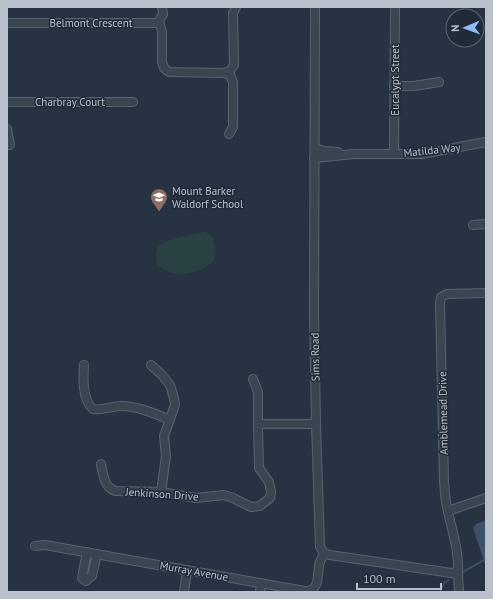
<svg xmlns="http://www.w3.org/2000/svg" width="493" height="599" font-family="'PT Sans',sans-serif">
<style>
.green{fill:#294143}
.water{fill:#3d516b}
.lines{fill:none;stroke-linecap:round;stroke-linejoin:round}
.stream{stroke:#3d516b;stroke-width:1.5}
.minor-casing{stroke:#59636f;stroke-width:10}
.minor{stroke:#3b4552;stroke-width:8}
.labels{text-anchor:middle;dominant-baseline:central;stroke-width:3;stroke-linejoin:round;paint-order:stroke}
.street-label{font-size:11px;fill:#b8c0cc;stroke:#202a38}
.poi-label{font-size:11px;fill:#b8c0cc;stroke:#202a38;text-anchor:start}
</style>
<rect width="100%" height="100%" fill="#273342"/>
<path class="green" d="M205,232L213,237C214,243 216,249 215,256C211,271 185,276 171,273C167,272 162,268 157,265L156,256L158,246L171,239Z"/>
<path class="water" d="M486,520V567L473,528L476,524Z"/>
<g class="lines">
<g class="stream">
<path d="M461,573L484,560"/>
<path d="M440,592L444,583L449,580"/>
</g>
<g class="minor-casing">
<g id="minor">
<path d="M315,7L314,314L316,424L320,547L324,553L330,555L458,574L459,592"/>
<path d="M159,21L162,32V62L164,68L169,72L223,73L230,71L234,65L233,13L236,7"/>
<path d="M7,23H155L159,21L163,14L162,7"/>
<path d="M223,73L230,75L233,82V127L229,134"/>
<path d="M394,86H414L439,82"/>
<path d="M7,102H133"/>
<path d="M7,129L10,145"/>
<path d="M315,148L324,151L338,152"/>
<path d="M394,154L395,7"/>
<path d="M314,158L354,154H422L486,142"/>
<path d="M473,225L486,224"/>
<path d="M84,365C83,378 82,400 93,409C102,411 112,406 121,406C135,406 156,413 169,420"/>
<path d="M151,365L162,375L170,385L174,398L175,405L164,436L166,456L161,492"/>
<path d="M253,379L258,392V424"/>
<path d="M101,464C103,474 104,487 115,491L161,492L196,498L224,495L233,498L251,507L260,506L270,498L271,492L269,482L259,468L258,424H316"/>
<path d="M448,511L486,498"/>
<path d="M35,546L45,545L305,591C322,591 316,573 320,562C321,559 323,556 324,553"/>
<path d="M87,552L82,578L86,581L92,576L97,554"/>
<path d="M458,574C459,548 452,532 447,507C445,499 445,490 444,482L440,303L441,297L447,294L486,293"/>
<path d="M184,592L187,570"/>
<path d="M260,592L261,583"/>
</g>
</g>
<use href="#minor" class="minor"/>
</g>
<defs>
<g id="school-pin" transform="scale(0.9)"><path d="M0 17L-7.5 6A9.5 9.5 0 1 1 7.5 6Z" fill="#8d6e63" stroke="#202a38"/><path d="M0-5L7-2L0 1L-7-2ZM-4 1L0 2.5L4 1V4Q0 6-4 4Z" fill="#fff"/></g>
</defs>
<g fill-rule="evenodd">
<use href="#school-pin" x="159" y="197"/>
</g>
<g class="labels">
<g class="street-label">
<text x="91" y="23">Belmont Crescent</text>
<text transform="translate(395 80) rotate(-90)">Eucalypt Street</text>
<text x="70" y="102">Charbray Court</text>
<text transform="translate(432 150) rotate(-6)">Matilda Way</text>
<text transform="translate(315 357) rotate(-91)">Sims Road</text>
<text transform="translate(443 413) rotate(-91)">Amblemead Drive</text>
<text transform="translate(162 494) rotate(4)">Jenkinson Drive</text>
<text transform="translate(194 571) rotate(10)">Murray Avenue</text>
</g>
<g class="poi-label">
<text x="172" y="191">Mount Barker<tspan x="172" dy="13">Waldorf School</tspan></text>
</g>
</g>
<rect width="493" height="599" fill="none" stroke="#b8c0cc" stroke-width="16"/>
<g transform="translate(465 28) rotate(268)"><circle r="19" fill="#202a38" stroke="#5d6673"/>
<path d="M0-3L7 15L0 10L-7 15Z" fill="#91baf8"/>
<text y="-6" font-size="11" font-weight="bold" text-anchor="middle" fill="#b8c0cc">N</text>
</g>
<path d="M357 583v6h84v-6" fill="none" stroke="#b8c0cc" stroke-width="2"/>
<text x="363" y="583" font-size="12" fill="#b8c0cc" stroke="#202a38" stroke-width="3" paint-order="stroke">100 m</text>
</svg>
